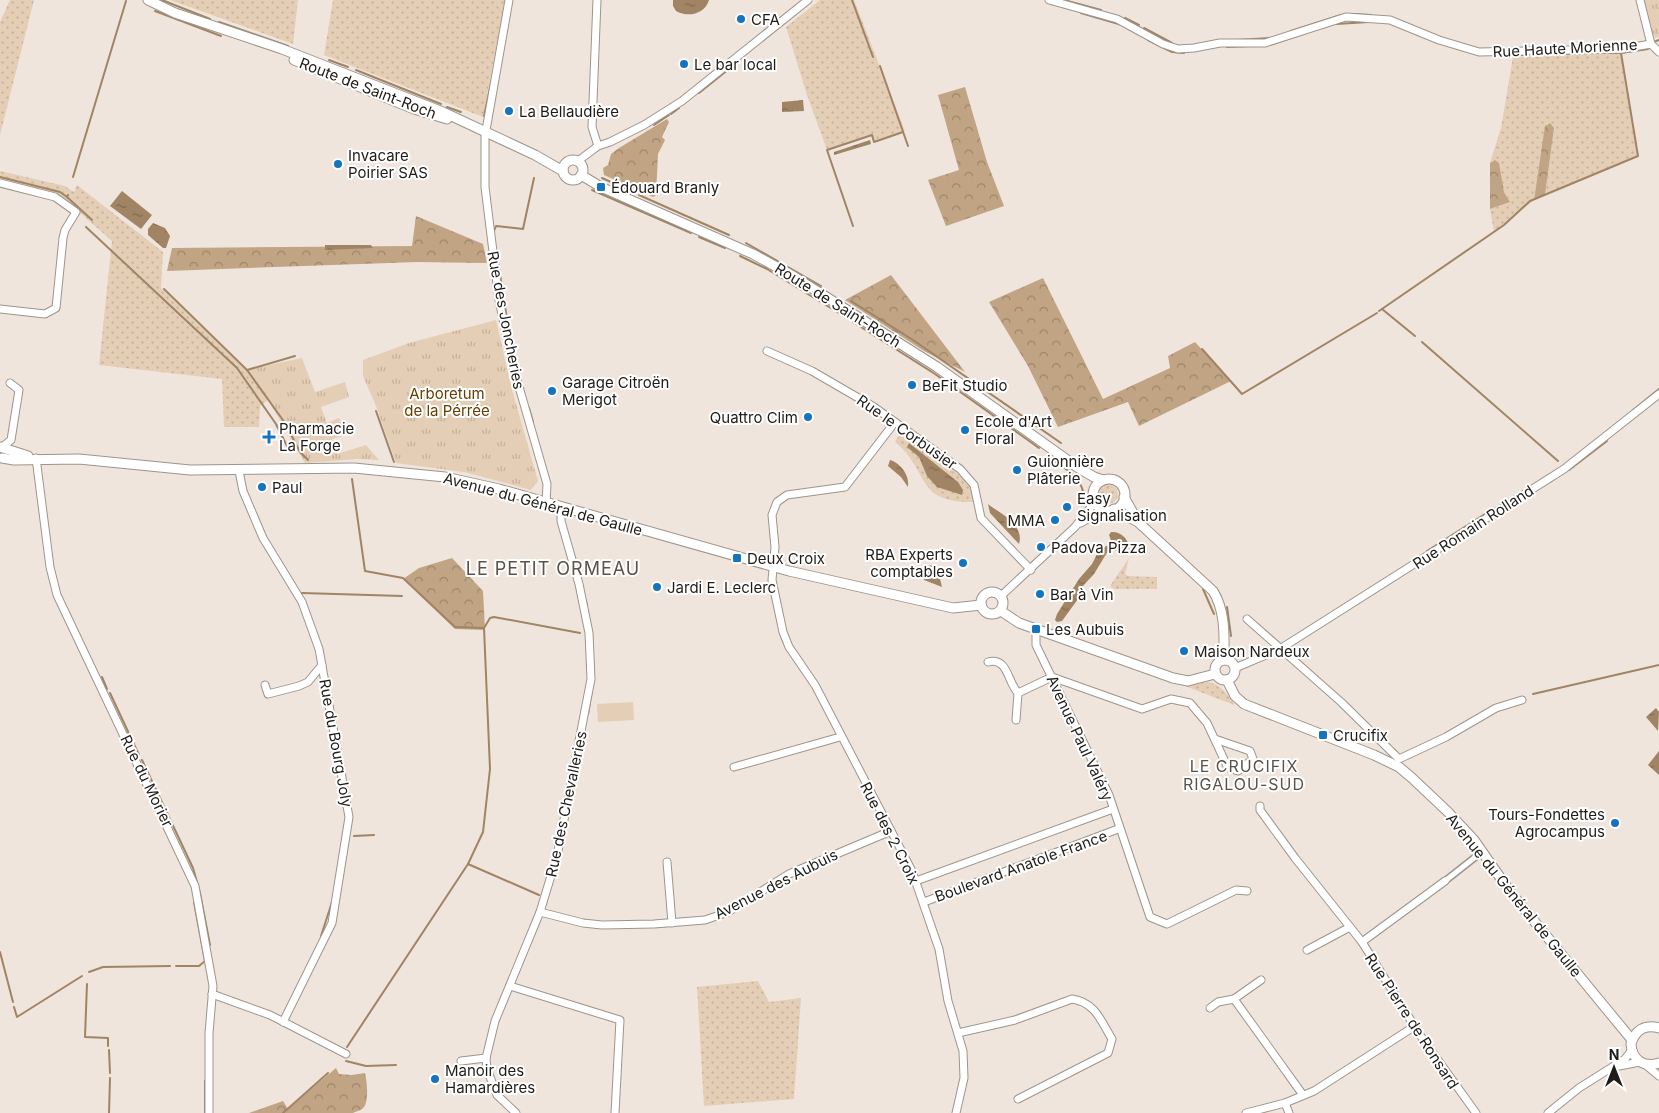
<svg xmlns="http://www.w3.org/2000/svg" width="1659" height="1113" font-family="Inter,sans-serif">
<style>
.grass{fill:url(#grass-dots)}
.forest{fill:url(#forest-crowns)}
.park{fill:url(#park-tufts)}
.garden{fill:#e5ceb6}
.water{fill:url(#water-ripples)}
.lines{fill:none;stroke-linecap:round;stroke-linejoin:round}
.stream{stroke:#a08464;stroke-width:2}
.pedestrian-casing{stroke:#9d958c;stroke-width:8}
.minor-casing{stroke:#9d958c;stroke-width:9}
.tertiary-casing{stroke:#9d958c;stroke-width:11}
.pedestrian{stroke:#fff;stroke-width:5}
.minor{stroke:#fff;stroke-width:7}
.tertiary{stroke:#fff;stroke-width:9}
.poi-dot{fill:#1474c0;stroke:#fff;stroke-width:2}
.labels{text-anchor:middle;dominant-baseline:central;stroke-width:4;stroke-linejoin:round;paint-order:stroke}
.poi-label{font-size:15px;fill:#1f1c18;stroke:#fff;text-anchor:start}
.street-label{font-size:15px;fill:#1f1c18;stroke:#fff}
.park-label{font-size:15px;fill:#663e01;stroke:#fff}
.neighbourhood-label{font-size:16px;letter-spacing:1px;fill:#5b534b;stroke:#fff}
.quarter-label{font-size:18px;letter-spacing:1px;fill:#5b534b;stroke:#fff}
</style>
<defs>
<pattern id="grass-dots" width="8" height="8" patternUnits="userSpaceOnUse" patternTransform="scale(1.25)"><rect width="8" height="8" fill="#e5ceb6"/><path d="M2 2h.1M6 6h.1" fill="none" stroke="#c4b09c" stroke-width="1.8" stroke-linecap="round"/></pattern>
<pattern id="forest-crowns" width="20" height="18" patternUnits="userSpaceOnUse" patternTransform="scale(1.25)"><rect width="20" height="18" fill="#c1a483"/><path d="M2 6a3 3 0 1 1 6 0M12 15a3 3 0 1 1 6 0" fill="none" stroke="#9c856a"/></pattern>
<pattern id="park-tufts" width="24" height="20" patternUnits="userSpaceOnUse" patternTransform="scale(1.25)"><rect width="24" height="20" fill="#e5ceb6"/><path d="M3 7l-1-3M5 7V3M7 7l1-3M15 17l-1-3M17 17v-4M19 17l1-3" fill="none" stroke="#c4b09c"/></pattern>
<pattern id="water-ripples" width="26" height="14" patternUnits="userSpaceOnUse" patternTransform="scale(1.25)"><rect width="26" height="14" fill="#a08464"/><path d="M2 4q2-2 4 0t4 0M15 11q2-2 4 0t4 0" fill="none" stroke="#826b51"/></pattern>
</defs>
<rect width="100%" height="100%" fill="#efe5dc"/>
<g class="grass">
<path d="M10,0H34L0,135V22Z"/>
<path d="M170,0H298L293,44Z"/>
<path d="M333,0H505L483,117L324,55Z"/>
<path d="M820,0H854L905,131L874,142L871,135L827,150L807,95L786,27Z"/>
<path d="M1621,53L1638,156L1545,195L1554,128L1547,123L1534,200L1494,232L1490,209L1510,202L1504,192L1495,160L1490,163L1501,128L1513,57Z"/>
<path d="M0,171L65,186L74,192L77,185L163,252L161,288L246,370L268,400L260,406L259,427H224L222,379L99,365L112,241L61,196L0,180Z"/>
<path d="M902,430L970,483L973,502C914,503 930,470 895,442Z"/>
<circle cx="1108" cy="494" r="10"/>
<path d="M1129,558L1125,574L1128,576L1157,577V589H1114L1110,586Z"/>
<path d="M1207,682C1219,683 1229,695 1234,705L1185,686Z"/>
<path d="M758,981L769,1002L801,998L794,1099L704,1106L697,987Z"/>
</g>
<g class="forest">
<path d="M965,87L987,162L1004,206L946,226L928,180L959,170L938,95Z"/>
<path d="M667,119L669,122L662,137L665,140L658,154L656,195L653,197L604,175L603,168L608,165L611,154L619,148Z"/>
<path d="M1550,123L1554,128L1545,195L1534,200L1545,126Z"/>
<path d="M1495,160L1499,163L1504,192L1510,202L1490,209V163Z"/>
<path d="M416,216L483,244L487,263L417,262L167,271L172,248L412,246Z"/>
<path d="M891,275L965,372L924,351L845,300Z"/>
<path d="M1043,278L1103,399L1170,368L1168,356L1195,342L1231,381L1139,426L1128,402L1058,427L1028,366L989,302Z"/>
<path d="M452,558L483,591L485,630L455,629L403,579L419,568Z"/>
<path d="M336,1068L339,1074L352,1075L365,1073C367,1081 369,1100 364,1107C362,1110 357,1111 353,1113H249L283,1101L288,1109Z"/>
</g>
<g class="park">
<path d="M1644,0H1659V37L1655,38L1648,21Z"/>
<path d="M496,320L512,390L538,481L531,490L464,472L396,463L376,406L363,376V360L409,343Z"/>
<path d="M302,358L315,392L345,382L349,397L321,407L327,423L339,418L345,435L332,439L337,454L366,445L379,460L357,459L305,463L268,400L246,370Z"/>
</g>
<path class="garden" d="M633,702L634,720L598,722L597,704Z"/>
<g class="water">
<path d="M673,0H709C705,14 688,18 676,11L673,6Z"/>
<path d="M803,100L804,111L782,112V102Z"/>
<path d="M870,140L871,144L834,155V152Z"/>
<path d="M122,191L152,215L141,229L110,206Z"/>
<path d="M153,223L165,228L170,236L166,248H163L148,235V229Z"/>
<path d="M325,245H371L373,248L325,250Z"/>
<path d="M909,443L958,482L963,490L962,495L937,487L927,476L919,457L907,447Z"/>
<path d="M890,460C901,463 910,476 908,487L901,477L888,466Z"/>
<path d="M988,504C999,513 1025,524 1019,544L990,513Z"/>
<path d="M1111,532C1120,531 1129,539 1129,548L1125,551H1108L1094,574L1082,587L1078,599L1062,621L1057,622L1055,620L1057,614L1079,579L1092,564L1099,550L1112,543L1109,535Z"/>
<path d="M931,565L939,575L942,587L924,580V569Z"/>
<path d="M1656,708L1659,712L1658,731L1646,717Z"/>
<path d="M1659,751V775L1648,765Z"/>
</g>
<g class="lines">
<g class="stream">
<path d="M162,0L210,19"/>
<path d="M852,0L873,57"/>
<path d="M1064,0L1101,10"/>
<path d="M155,11L221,36"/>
<path d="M1081,13L1122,25"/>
<path d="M1353,14L1371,15"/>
<path d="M1125,18L1139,25"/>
<path d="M219,22L288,46"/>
<path d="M1336,24L1369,22"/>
<path d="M1144,28L1172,43"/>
<path d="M1291,31L1341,15"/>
<path d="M1148,40L1172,52L1184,53"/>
<path d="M1237,40L1270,38"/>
<path d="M1656,41L1659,40"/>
<path d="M1270,45L1303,34"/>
<path d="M1227,47L1250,46"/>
<path d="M1605,53H1620"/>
<path d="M1513,55H1527"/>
<path d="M1532,55L1592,53"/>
<path d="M329,60L348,67"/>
<path d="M880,66L908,146"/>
<path d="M356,70L441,104"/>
<path d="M699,93L734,65"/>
<path d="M447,107L461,112"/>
<path d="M671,114L679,108"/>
<path d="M484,116L493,74"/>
<path d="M654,125L669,115"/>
<path d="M0,177L60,192L67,197"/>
<path d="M73,177L126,1"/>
<path d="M602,178L631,191"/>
<path d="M592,190L691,233"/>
<path d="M68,195L67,197L92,220"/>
<path d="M639,195L729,235"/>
<path d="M853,226L827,150L872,135L874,142L903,132"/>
<path d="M86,227L237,368L276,424L290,452"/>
<path d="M494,231L496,226L523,229L534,178"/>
<path d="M699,237L725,248"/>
<path d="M746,243L821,286"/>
<path d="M497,255L507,319"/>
<path d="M740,256L767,269L847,318"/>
<path d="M164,289L247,370L285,423L300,452L308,460"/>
<path d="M851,301L913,340L1061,443"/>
<path d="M1382,309L1415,336"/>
<path d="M1379,311L1504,225L1530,201L1638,156L1621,53L1648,49"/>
<path d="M853,322L935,374L1039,448"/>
<path d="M1422,342L1558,461"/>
<path d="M1202,349L1242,394L1377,313"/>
<path d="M247,370L295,356"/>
<path d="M529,408L533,422"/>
<path d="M376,411L394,462"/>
<path d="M1632,411L1659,389"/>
<path d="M1047,456C1064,468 1085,478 1084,500"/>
<path d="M1569,470L1607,441"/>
<path d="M1550,482L1563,473"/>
<path d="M1427,551L1485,514"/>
<path d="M1203,589L1214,614"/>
<path d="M302,593L402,596"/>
<path d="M586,601L587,607"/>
<path d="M1227,607L1231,636"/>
<path d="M484,628L490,618L494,617L580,633"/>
<path d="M102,677L107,689"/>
<path d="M110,693L139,755"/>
<path d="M1533,694L1659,665"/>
<path d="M588,714L592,690"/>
<path d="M142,760L193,868L200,893L210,945"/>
<path d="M354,836L374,835"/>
<path d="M468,864L539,895"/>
<path d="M321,936L332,902"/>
<path d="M0,952L13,1002"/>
<path d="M176,966H199L205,961L194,902"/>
<path d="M89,972L103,967L170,966"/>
<path d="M87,984L85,1037L108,1038V1046"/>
<path d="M14,1007L17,1017L82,976"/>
<path d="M347,1047L468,864L483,832L490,769L484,628L455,627L403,578L365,571L352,479"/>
<path d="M109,1050L110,1073"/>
<path d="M346,1061L366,1066L396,1065"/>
<path d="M109,1113L110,1078"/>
<path d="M205,1113V1081"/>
<path d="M283,1113L328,1073"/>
</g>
<g class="pedestrian-casing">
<path id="pedestrian" d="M1445,881L1483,851"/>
</g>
<g class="minor-casing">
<g id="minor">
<path d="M509,0L485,136V187L499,300L513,366L547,484L546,503"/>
<path d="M597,0L592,127L598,146"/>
<path d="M1049,0L1117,19L1163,44L1178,49L1194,48L1220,43H1265L1346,17L1390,20L1439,40L1479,52L1622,49L1651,44"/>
<path d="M1640,0L1651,44L1659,52"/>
<path d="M578,161L598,146L610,142L644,125L682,101L808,0"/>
<path d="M0,183L55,197L76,212L65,230L63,238L56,308L45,314L0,309"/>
<path d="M767,351L812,371L874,407L960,469L974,485L981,518L1031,570"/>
<path d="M895,422L845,487L787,495L777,502L772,515L775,547L772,580L783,632L789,647L815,685L912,871L939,949L948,1001L963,1051L964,1078L956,1113"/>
<path d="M1,448L11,440L19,390L10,383"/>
<path d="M36,458L50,567L57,595L195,886L213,986L209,1033V1113"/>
<path d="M239,471L243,491L263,538L302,602L319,649L349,817L332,923L283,1022"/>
<path d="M1081,523L1103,509"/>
<path d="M1001,596L1075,527L1095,502"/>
<path d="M1247,619L1341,702L1399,759L1446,737L1496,708L1522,700"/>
<path d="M1036,629V645L1109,795L1150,917L1167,924L1236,890L1247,891"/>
<path d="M988,662C1008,657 1007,681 1018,693"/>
<path d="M1235,668L1280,649L1564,469L1659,394"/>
<path d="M265,685L268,694L299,686L308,682L322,665"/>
<path d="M1016,720L1018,693L1052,677L1142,709L1171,699L1190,703L1207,723L1228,768L1238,771L1253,759L1250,751L1215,739"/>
<path d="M734,767L840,737"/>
<path d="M1260,806V810L1295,858L1362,942L1420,1035L1476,1113"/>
<path d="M667,862L672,923"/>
<path d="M916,881L1113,809"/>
<path d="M924,902L1118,829"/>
<path d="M540,912L583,923L602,925L654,924L705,920L728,912L789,874L891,831"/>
<path d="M1362,942L1445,881"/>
<path d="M1307,950L1350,927"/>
<path d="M1261,980L1234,999L1303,1095"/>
<path d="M510,986L620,1020L615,1113"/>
<path d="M212,994L270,1015L346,1054"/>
<path d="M1210,1008L1218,1002L1234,999"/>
<path d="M958,1033L1015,1020L1072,999C1095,1002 1101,1021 1112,1039L1108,1053L1018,1099"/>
<path d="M461,1061L486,1058"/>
<path d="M1646,1065L1659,1076"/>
<path d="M1619,1066L1640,1062"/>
<path d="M1285,1103L1289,1113"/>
<path d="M516,1113L497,1095L487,1069L486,1058L495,1021L540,912L557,856L591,679L589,633L579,584L561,521V507"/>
<path d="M1246,1113L1285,1103L1314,1091L1415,1026"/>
<path d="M1548,1113L1579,1088L1625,1059L1632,1050"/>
</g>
</g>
<g class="tertiary-casing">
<g id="tertiary">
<path d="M148,0L175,13L282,49L443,112L535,155L563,171"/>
<path d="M294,60L414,109L447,119"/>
<circle cx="573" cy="170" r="10"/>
<path d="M581,175L601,187L753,254L793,276L937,367L1077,467L1094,477L1103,480"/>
<path d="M0,447L28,456"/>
<path d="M2,458L14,460L79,459L190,470L354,468L445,477L499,489L789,571L953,608L981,605"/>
<circle cx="1109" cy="495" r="16"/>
<path d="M1124,497L1137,520"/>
<path d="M1114,509L1138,522L1213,591C1226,612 1224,637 1224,660"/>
<circle cx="992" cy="603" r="11"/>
<path d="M1001,611L1019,623L1173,678L1188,681L1215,674"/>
<circle cx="1225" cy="670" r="10"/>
<path d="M1227,680L1235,696L1244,704L1374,755L1399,767L1412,778L1448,812L1474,840L1511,893L1632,1040"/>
<path d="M1659,1028C1645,1024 1635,1030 1631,1044C1632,1060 1644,1068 1659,1063"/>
</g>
</g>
<use href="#pedestrian" class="pedestrian"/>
<use href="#minor" class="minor"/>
<use href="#tertiary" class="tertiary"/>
</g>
<g class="poi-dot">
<circle cx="741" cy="19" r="5"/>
<circle cx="684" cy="64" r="5"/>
<circle cx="509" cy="111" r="5"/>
<circle cx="338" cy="164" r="5"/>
<rect x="596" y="182" width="10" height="10" rx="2.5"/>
<circle cx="912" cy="385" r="5"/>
<circle cx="552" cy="391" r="5"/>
<circle cx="808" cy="417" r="5"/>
<circle cx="965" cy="430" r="5"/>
<path d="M266.5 429.5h5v5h5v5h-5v5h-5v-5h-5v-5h5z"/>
<circle cx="1017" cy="470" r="5"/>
<circle cx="262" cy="487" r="5"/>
<circle cx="1067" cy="507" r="5"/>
<circle cx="1055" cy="520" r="5"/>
<circle cx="1041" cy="547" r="5"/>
<rect x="732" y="553" width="10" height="10" rx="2.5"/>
<circle cx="963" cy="563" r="5"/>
<circle cx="657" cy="587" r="5"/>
<circle cx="1040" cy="594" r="5"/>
<rect x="1031" y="624" width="10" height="10" rx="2.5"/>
<circle cx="1184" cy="651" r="5"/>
<rect x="1318" y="730" width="10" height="10" rx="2.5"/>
<circle cx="1615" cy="823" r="5"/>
<circle cx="435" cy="1079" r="5"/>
</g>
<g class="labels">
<g class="poi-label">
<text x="751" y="19">CFA</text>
<text x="694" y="64">Le bar local</text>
<text x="519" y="111">La Bellaudière</text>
<text x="348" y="155">Invacare<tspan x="348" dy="17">Poirier SAS</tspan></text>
<text x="611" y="187">Édouard Branly</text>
<text x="562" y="382">Garage Citroën<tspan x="562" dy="17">Merigot</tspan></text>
<text x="922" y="385">BeFit Studio</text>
<text x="798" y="417" text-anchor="end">Quattro Clim</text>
<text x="975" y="421">Ecole d'Art<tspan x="975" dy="17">Floral</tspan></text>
<text x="279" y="428">Pharmacie<tspan x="279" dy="17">La Forge</tspan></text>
<text x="1027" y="461">Guionnière<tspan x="1027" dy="17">Plâterie</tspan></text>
<text x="272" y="487">Paul</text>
<text x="1077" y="498">Easy<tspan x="1077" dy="17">Signalisation</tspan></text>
<text x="1045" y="520" text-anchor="end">MMA</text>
<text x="1051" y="547">Padova Pizza</text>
<text x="953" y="554" text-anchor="end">RBA Experts<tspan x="953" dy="17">comptables</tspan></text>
<text x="747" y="558">Deux Croix</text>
<text x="667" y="587">Jardi E. Leclerc</text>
<text x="1050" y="594">Bar à Vin</text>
<text x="1046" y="629">Les Aubuis</text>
<text x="1194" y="651">Maison Nardeux</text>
<text x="1333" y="735">Crucifix</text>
<text x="1605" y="814" text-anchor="end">Tours-Fondettes<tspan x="1605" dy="17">Agrocampus</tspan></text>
<text x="445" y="1070">Manoir des<tspan x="445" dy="17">Hamardières</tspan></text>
</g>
<g class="street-label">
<text transform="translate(1565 48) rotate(-3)">Rue Haute Morienne</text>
<text transform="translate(368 88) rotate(21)">Route de Saint-Roch</text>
<text transform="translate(838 305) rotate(32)">Route de Saint-Roch</text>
<text transform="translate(506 320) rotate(79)">Rue des Joncheries</text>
<text transform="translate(907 432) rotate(35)">Rue le Corbusier</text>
<text transform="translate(543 504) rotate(15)">Avenue du Général de Gaulle</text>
<text transform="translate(1473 527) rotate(-33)">Rue Romain Rolland</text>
<text transform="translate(1080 738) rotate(65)">Avenue Paul Valéry</text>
<text transform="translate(336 743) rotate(80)">Rue du Bourg Joly</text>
<text transform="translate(147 781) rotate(64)">Rue du Morier</text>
<text transform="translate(566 804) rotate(-78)">Rue des Chevalleries</text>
<text transform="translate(890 833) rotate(63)">Rue des 2 Croix</text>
<text transform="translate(1021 866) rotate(-20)">Boulevard Anatole France</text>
<text transform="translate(776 884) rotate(-27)">Avenue des Aubuis</text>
<text transform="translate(1514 895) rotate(51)">Avenue du Général de Gaulle</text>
<text transform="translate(1412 1021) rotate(57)">Rue Pierre de Ronsard</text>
</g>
<g class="park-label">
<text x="447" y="393">Arboretum<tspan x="447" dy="17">de la Pérrée</tspan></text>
</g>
<g class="neighbourhood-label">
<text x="1244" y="766">LE CRUCIFIX<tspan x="1244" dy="18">RIGALOU-SUD</tspan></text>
</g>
<g class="quarter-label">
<text x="553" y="568">LE PETIT ORMEAU</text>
</g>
</g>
<g transform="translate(1614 1068)" stroke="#ffffff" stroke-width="4" paint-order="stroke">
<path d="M0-4L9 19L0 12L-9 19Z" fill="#1f1c18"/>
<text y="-8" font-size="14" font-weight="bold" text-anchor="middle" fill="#1f1c18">N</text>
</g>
</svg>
